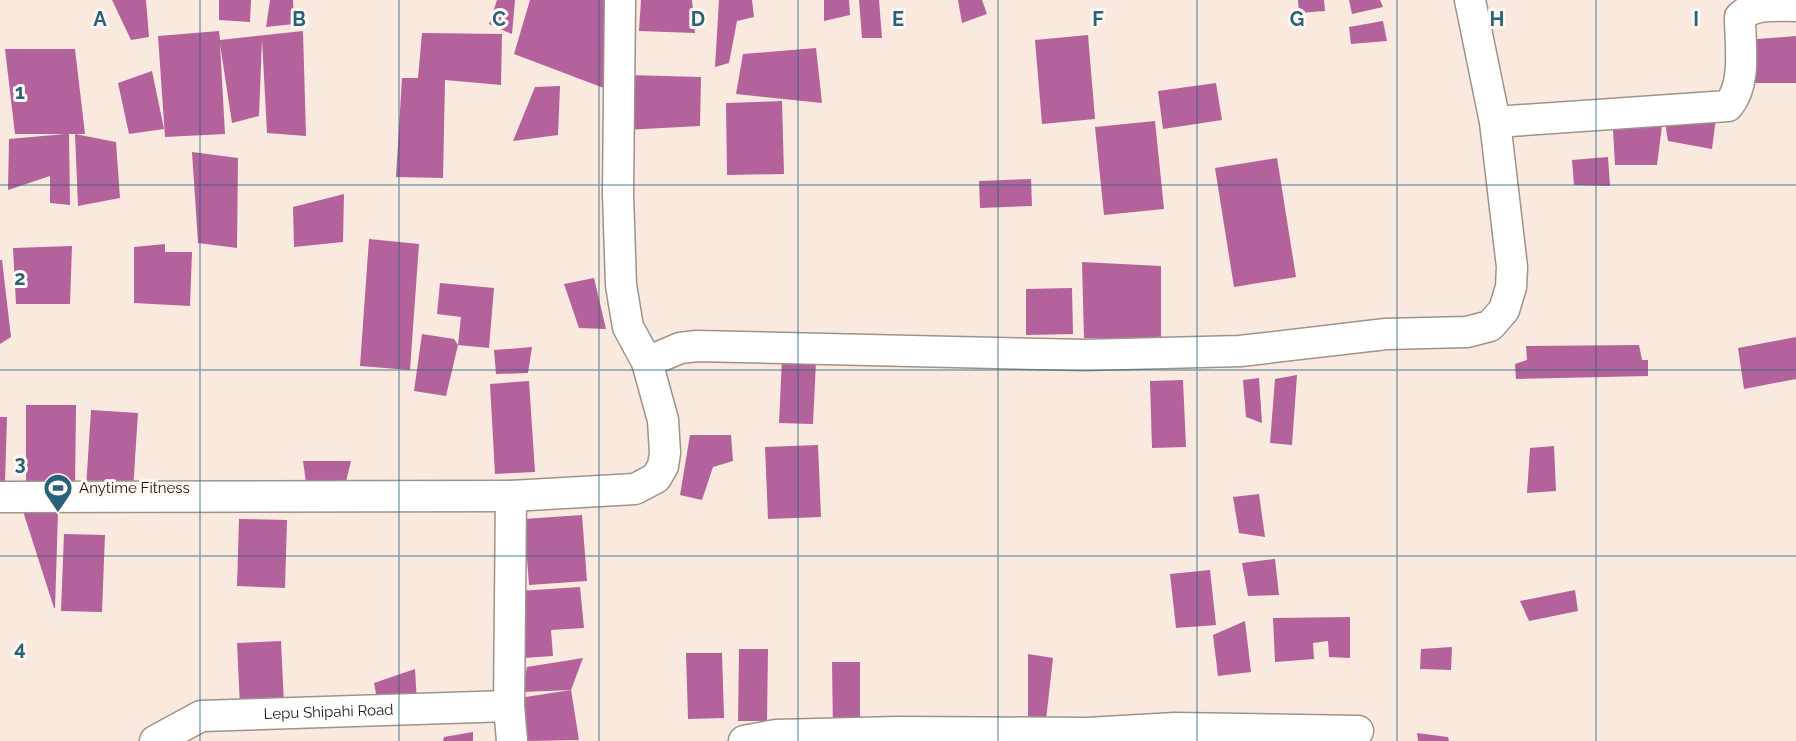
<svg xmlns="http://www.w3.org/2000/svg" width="1796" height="741" font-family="Raleway,sans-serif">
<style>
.built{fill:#fae9df}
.building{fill:#b4629b}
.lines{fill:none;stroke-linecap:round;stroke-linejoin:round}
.minor-casing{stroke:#9e938a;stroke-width:33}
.minor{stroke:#fff;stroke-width:30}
.grid{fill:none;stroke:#27627a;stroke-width:1.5;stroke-opacity:0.55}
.labels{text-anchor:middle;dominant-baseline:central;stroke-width:6;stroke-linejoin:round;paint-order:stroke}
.poi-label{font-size:15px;fill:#1d1815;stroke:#fef6f1;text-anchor:start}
.street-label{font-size:15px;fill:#1d1815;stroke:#fef6f1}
.grid-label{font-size:20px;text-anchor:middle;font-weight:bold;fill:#27627a;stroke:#fef6f1;stroke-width:6;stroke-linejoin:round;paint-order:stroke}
</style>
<rect width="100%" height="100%" fill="#fef6f1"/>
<rect class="built" x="0" y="0" width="1796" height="741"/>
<g class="building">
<path d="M112,0H146L149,37L131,40Z"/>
<path d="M219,0H251L250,22L219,20Z"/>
<path d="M270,0H293L294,24L266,27Z"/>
<path d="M497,0H515L512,34L489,24Z"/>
<path d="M530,0H610L609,90L514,54Z"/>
<path d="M641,0H692L695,33L639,31Z"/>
<path d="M719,0H752L754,17L737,21L729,63L715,67Z"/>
<path d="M824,0H849L850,15L824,21Z"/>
<path d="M859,0H879L882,38H862Z"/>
<path d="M958,0H982L987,14L962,23Z"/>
<path d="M1298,0H1324L1325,11L1299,13Z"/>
<path d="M1349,0H1380L1383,7L1352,14Z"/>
<path d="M1383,21L1387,41L1351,44L1349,27Z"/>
<path d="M219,31L220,40L303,31L306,136L267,133L262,39L259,116L232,123L220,44L225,134L165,137L158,36Z"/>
<path d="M422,33L502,34L501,85L445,80L443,178L396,177L402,78H418Z"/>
<path d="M1088,35L1095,119L1042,124L1035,40Z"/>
<path d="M1796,36V83H1750L1757,39Z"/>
<path d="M816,48L822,103L736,94L743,54Z"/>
<path d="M5,49H75L85,134H69L70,205L50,203V176L8,190L9,139L65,134H15Z"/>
<path d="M152,71L164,129L129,134L118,83Z"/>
<path d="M629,75L701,77L700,126L624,130Z"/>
<path d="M1216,83L1222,120L1163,129L1158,91Z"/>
<path d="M560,86L558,135L513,141L535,87Z"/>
<path d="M782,101L784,174L727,175L726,103Z"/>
<path d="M1716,118L1712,149L1668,141L1665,122Z"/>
<path d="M1155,121L1164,209L1104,215L1095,127Z"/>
<path d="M1662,126L1657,165H1615L1613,130Z"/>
<path d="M75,134L116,142L120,198L78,206Z"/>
<path d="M192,152L238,158L237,248L198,243Z"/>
<path d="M1608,157L1610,186L1574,185L1572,160Z"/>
<path d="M1277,158L1296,277L1234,287L1215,168Z"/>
<path d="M1031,179L1032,206L980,208L979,181Z"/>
<path d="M344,194L343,242L294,247L293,207Z"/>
<path d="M369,239L419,244L410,370L360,366Z"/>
<path d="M165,244V252H192L190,306L134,303V247Z"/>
<path d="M72,246L70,304H16L13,248Z"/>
<path d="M0,260H2L11,337L0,344Z"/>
<path d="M1082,262L1161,266V339L1084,338Z"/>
<path d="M594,278L606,329L579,328L564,284Z"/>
<path d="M440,283L494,288L489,348L458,345L446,396L414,391L422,334L454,339L458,345L461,317L437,314Z"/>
<path d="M1072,288L1073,334L1026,335V289Z"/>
<path d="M1796,337V379L1744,389L1738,348Z"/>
<path d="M1639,345L1642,360H1648V376L1516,379L1515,364L1527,360L1526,346Z"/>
<path d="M532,347L528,373L496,374L494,350Z"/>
<path d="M782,359L816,361L813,424L779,423Z"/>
<path d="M1297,375L1292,445L1270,443L1275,379Z"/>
<path d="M1259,378L1262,423L1246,417L1243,380Z"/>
<path d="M1183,380L1186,447L1152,448L1150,381Z"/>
<path d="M529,381L535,472L495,474L490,384Z"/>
<path d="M26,405H76L75,489H26Z"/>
<path d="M91,410L138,413L133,490L86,488Z"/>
<path d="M0,417H7L5,481H0Z"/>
<path d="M690,435H731L733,461L713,467L702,500L680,495Z"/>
<path d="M818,445L821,517L768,519L765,447Z"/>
<path d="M1554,446L1556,491L1527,493L1530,448Z"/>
<path d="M303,461H351L344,490H307Z"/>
<path d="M1259,494L1265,537L1239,533L1233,497Z"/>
<path d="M22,508L58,513L55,608H54Z"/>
<path d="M582,515L587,581L529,585L524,519Z"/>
<path d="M239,519L287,520L285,588L237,586Z"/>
<path d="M64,534L105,535L102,612L61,611Z"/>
<path d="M1275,559L1279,595L1248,596L1242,563Z"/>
<path d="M1210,570L1216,625L1176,628L1170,574Z"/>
<path d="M580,587L584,628L551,630L553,656L524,658L519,591Z"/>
<path d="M1575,590L1578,611L1529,621L1520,601Z"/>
<path d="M1350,617V658L1329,657L1328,641L1313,643L1314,659L1275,662L1273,618Z"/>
<path d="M1245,621L1251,672L1218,676L1213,635Z"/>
<path d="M281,641L284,704L240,706L237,643Z"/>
<path d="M1452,647L1451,670L1420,669L1421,649Z"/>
<path d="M739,649H768L767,721H738Z"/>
<path d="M686,653H722L724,718L688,719Z"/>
<path d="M1028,654L1053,658L1046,720L1028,717Z"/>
<path d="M583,658L571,690L579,740L526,741L519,698L571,690L522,692L527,667Z"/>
<path d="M832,662H860V732H833Z"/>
<path d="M415,669L417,703L378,704L374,683Z"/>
<path d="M473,732V741H443L444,737Z"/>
<path d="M1417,733L1448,737L1449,741H1418Z"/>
</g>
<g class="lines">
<g class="minor-casing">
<g id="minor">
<path d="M620,0L618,194L621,285L628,327L647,362"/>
<path d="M1495,122L1728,106C1747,84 1740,45 1740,17C1754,3 1777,6 1796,6"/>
<path d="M511,496L509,706L512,741"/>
<path d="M0,497L511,496L635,489L656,478L663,466L665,453L663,420L647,362L680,348L697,346L1085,355L1240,351L1386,334L1467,332L1490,326L1504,310L1511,287L1512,267L1495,122L1470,0"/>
<path id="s1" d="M155,741L201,716L509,706"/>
<path d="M744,741L776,735L898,732L1087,733L1175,728L1358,731"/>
</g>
</g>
<use href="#minor" class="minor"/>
</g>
<path class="grid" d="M200,0V741M399,0V741M599,0V741M798,0V741M998,0V741M1197,0V741M1397,0V741M1596,0V741M0,185H1796M0,370H1796M0,556H1796"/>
<defs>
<g id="stadium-pin" transform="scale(1.5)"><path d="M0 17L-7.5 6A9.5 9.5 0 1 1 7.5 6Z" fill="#27627a" stroke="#fef6f1"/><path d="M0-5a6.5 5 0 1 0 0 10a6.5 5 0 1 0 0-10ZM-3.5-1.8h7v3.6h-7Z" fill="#fff"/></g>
</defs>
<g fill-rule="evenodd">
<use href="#stadium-pin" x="58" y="488"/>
</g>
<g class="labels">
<g class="poi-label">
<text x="79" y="488">Anytime Fitness</text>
</g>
<g class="street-label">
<text stroke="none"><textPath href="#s1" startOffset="180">Lepu Shipahi Road</textPath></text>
</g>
</g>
<g class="grid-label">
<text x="100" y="26">A</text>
<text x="299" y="26">B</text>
<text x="499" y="26">C</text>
<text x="698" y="26">D</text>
<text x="898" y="26">E</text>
<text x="1098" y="26">F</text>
<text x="1297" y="26">G</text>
<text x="1497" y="26">H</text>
<text x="1696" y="26">I</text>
<text x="20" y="99">1</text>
<text x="20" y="285">2</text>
<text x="20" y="470">3</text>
<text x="20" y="655">4</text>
</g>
</svg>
